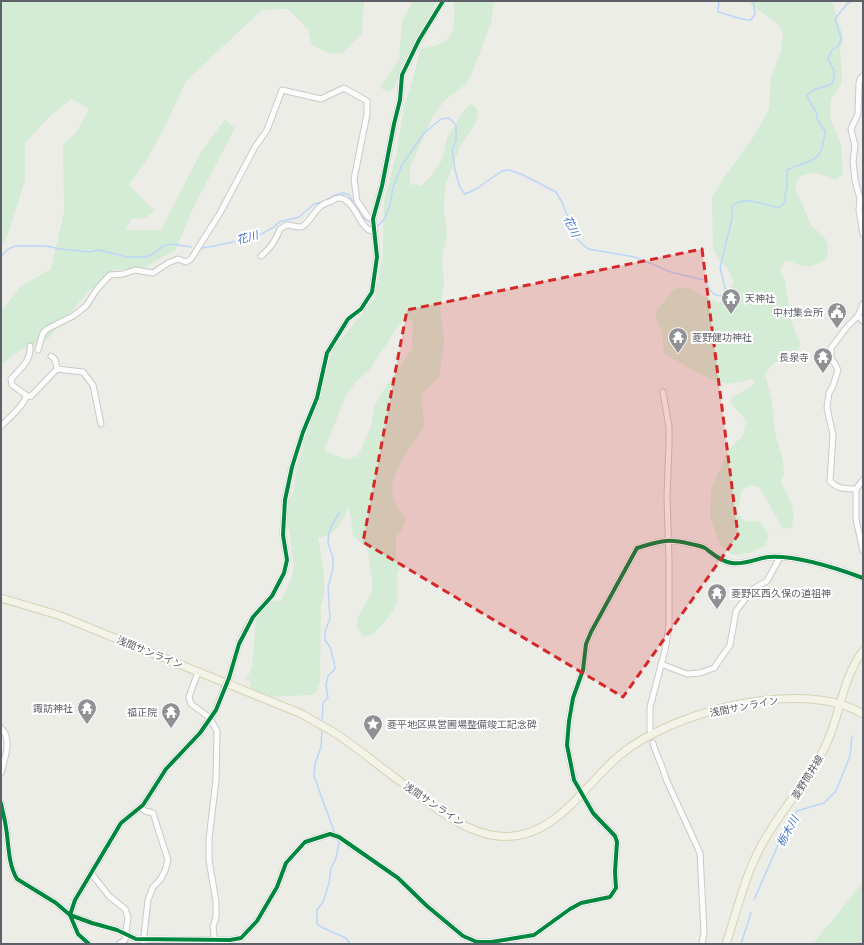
<svg xmlns="http://www.w3.org/2000/svg" width="864" height="945" font-family="Lato,'Noto Sans JP',sans-serif">
<style>
.green{fill:#d4ebd5;fill-rule:evenodd}
.lines{fill:none;stroke-linecap:round;stroke-linejoin:round}
.stream{stroke:#bbd6f8;stroke-width:1.5}
.minor-casing{stroke:#c9cac8;stroke-width:7}
.major-casing{stroke:#d6d2b4;stroke-width:9}
.minor{stroke:#fcfcfc;stroke-width:5}
.major{stroke:#f3f3e8;stroke-width:7}
.minor-bridge-casing{stroke:#c9cac8;stroke-width:7;stroke-linecap:butt}
.minor-bridge{stroke:#fcfcfc;stroke-width:5}
.cycleway-casing{stroke:#fff;stroke-width:6}
.cycleway{stroke:#00873e;stroke-width:4}
.marked{fill:#d62828;fill-opacity:0.2;stroke:#d62828;stroke-width:3;stroke-dasharray:8 5;stroke-linejoin:round}
.labels{text-anchor:middle;dominant-baseline:central;stroke-width:4;stroke-linejoin:round;paint-order:stroke}
.poi-label{font-size:10px;fill:#5d6066;stroke:#fff;text-anchor:start}
.street-label{font-size:10px;fill:#5d6066;stroke:#fff}
.water-label{font-size:11px;font-style:italic;fill:#4171ca;stroke:#fff}
</style>
<rect width="100%" height="100%" fill="#edede8"/>
<g class="green">
<path d="M1,1H364L362,34L342,53L330,54L312,45L308,29L288,9L262,10L186,81L165,126L145,163L129,185L155,211L145,218L131,219L126,230H161L201,152L225,119L235,128L192,210L176,249L144,268L114,270L87,293L47,340L30,346L19,351L1,365V312L21,286L51,269L64,212L63,144L76,133L89,109L72,99L49,117L25,143V180L7,237L1,246Z"/>
<path d="M413,1H437L401,67L394,88L387,92L380,87L399,60L402,21Z"/>
<path d="M454,1H494L491,23L471,76L465,85L445,100L432,118L410,167V184L421,186L431,176L442,160L447,138L463,112L471,103L478,111L476,123L460,146L445,187L444,210L447,235L442,256L444,286L440,305L444,344L439,377L422,394L421,401L425,425C414,443 388,474 393,496C394,504 402,513 406,520L400,533L396,535V554L399,568L397,576V601L393,611L382,625L373,634L364,637L357,628L358,617L372,592V577L367,548L353,536L349,506C342,521 336,536 318,538C321,557 329,587 321,605L320,681L317,691L312,695L264,697L251,692L250,681L246,679L252,668L256,618L260,606L266,602L281,601C284,591 292,583 293,571C295,559 289,544 290,530L284,526V512L294,490L296,471L307,434L325,380L332,350L375,298L383,255L384,201L397,151L404,106L414,75L420,49C455,44 455,33 454,1ZM407,316L413,323L412,349L379,397L374,408L371,426L357,459L355,455L350,460L324,451L346,395L357,381L370,369L395,331Z"/>
<path d="M750,1H832L841,29L843,40L840,48L842,77L841,85L831,99L830,117L841,145L843,175L835,180L820,174L814,173L801,176L797,180L795,187L811,225L824,237L828,244L827,258C820,263 812,268 803,266C797,265 792,261 785,261L780,270L785,281L792,324L801,345L789,364L775,362L765,373L772,401L775,433L783,461L784,474L781,483C790,499 796,509 792,527L783,529L760,488L751,485L742,490L737,512L744,521L760,522L769,535L766,545L750,553L733,555L720,545L710,517L711,490L727,452L743,435L746,420L731,403L732,398L754,384L752,379C744,381 733,385 724,383C707,380 679,362 664,353L662,333L655,313L674,289L688,287L703,296L720,303L734,283L729,271L713,250L712,197L727,173L754,136L769,109L771,77L781,52L783,33L778,24L750,4Z"/>
<path d="M863,882V944H813Z"/>
</g>
<g class="lines">
<g class="stream">
<path d="M719,1L718,12C727,14 743,21 751,20L755,14L753,1"/>
<path d="M375,225L378,226L385,218L390,205L393,187L402,165L424,133L441,119L449,118L456,125V141L452,149L455,170L460,188L465,194L476,189L502,171L509,170L523,175L556,192L562,202L573,231L577,239L588,249L635,257L671,272L695,278L705,280C709,288 711,295 721,296L726,292L720,267L732,219V206C746,195 763,205 779,208L785,202V195L787,188V170C812,158 822,166 825,131L817,119L816,111L811,104L807,95C814,87 823,88 832,84C837,71 833,70 828,59L832,50L839,45L841,38L835,19L847,4L852,1"/>
<path d="M202,248L214,246L256,237L274,227L279,222L299,217L314,204L323,202L335,195L343,193L349,195L361,216L371,223"/>
<path d="M1,256L8,249L16,246H46L60,249L89,252L99,250L127,257H146L153,254L163,246L171,244L191,247"/>
<path d="M322,723L323,703L328,697L326,685L328,676L335,669L334,662L330,647L325,640V632L330,618L328,587L333,569V558L328,543L329,533L332,525L339,513"/>
<path d="M322,729L321,747L315,764L314,776L335,834"/>
<path d="M337,838L339,843L336,858L331,868L329,883L323,902L317,910V924L321,927L346,938L350,944"/>
<path d="M754,900L785,829L797,811L824,803L836,791L850,756L852,736"/>
<path d="M741,944L751,913"/>
</g>
<g class="minor-casing">
<g id="minor">
<path d="M863,76L860,79L859,83L858,114L851,129L855,146L853,161L855,180L860,199L859,210L863,234"/>
<path d="M261,256C270,249 276,240 280,229L287,225C291,225 296,227 300,227C307,227 314,211 321,206C324,204 328,202 332,201C334,199 337,198 340,198C356,200 360,232 374,231"/>
<path d="M858,316L863,321"/>
<path d="M38,350L43,333L47,329L73,316L86,306L97,289L110,275L123,274L135,270L153,273L168,263L178,259L186,262L191,259L220,213L255,147L267,130L282,90L321,99L344,88L367,101V114L354,179L357,201L368,217L373,219"/>
<path d="M51,356C56,358 56,364 57,369L83,372L93,385L101,424"/>
<path d="M26,397L31,396L57,369"/>
<path d="M1,426C8,419 26,404 26,395L12,385L11,379C21,368 31,361 30,346"/>
<path d="M863,480L856,489V519L863,551"/>
<path d="M856,489C845,488 838,490 830,481L833,435L827,408L829,393L833,386L838,370L835,364L831,358V348L847,327L858,316L863,304"/>
<path d="M661,664L687,674L700,673L714,668L730,645L736,611L753,589L767,581L780,557"/>
<path d="M198,672L189,697L191,704L209,717L217,731L216,780L209,839V860L216,902V917L213,927L215,944"/>
<path d="M229,678L239,644L247,627L253,617L272,596L284,573L287,560L283,535L285,500L292,467L303,432L317,398L327,353L348,319L361,309L372,292L377,257L373,219L382,186L394,124L400,100L402,75L419,40L443,1"/>
<path d="M1,728C13,739 4,760 1,773"/>
<path d="M650,730V707L665,650L669,627V560L667,496L669,444V427L663,392"/>
<path d="M653,743C656,755 663,766 666,779L700,853L704,932L702,944"/>
<path d="M1,803C2,809 4,816 5,822C9,840 7,862 17,879L56,903L70,915L92,923L117,930L136,939L230,940L241,938L257,921L277,887L286,863L305,842L330,834L339,837L398,878L427,906L463,936L477,942H491L534,935L570,909L581,903L610,897L616,888L615,872L617,842L615,836L593,813L574,780L567,745L569,721L573,698L583,670L586,644L591,632L637,548C661,541 666,538 691,544C696,545 701,546 705,548C713,554 722,562 732,563C744,565 755,559 768,557C796,555 836,568 863,578"/>
<path d="M140,807L145,811L153,813L168,860L165,871L160,880L153,887L148,900L143,944"/>
<path d="M91,873L109,896L125,909L128,917L125,940L119,944"/>
<path d="M89,944L78,934L70,915L75,900L121,823L143,805L166,769L200,733L216,710L224,689"/>
</g>
</g>
<g class="major-casing">
<g id="major">
<path d="M1,598L58,615L302,714C312,720 321,725 330,730C355,745 377,765 401,782C430,803 461,832 498,836C554,842 583,786 620,755C671,712 802,677 863,714"/>
<path d="M726,944C739,905 747,865 770,831C788,802 810,778 825,747C841,715 841,680 863,651"/>
</g>
</g>
<use href="#minor" class="minor"/>
<use href="#major" class="major"/>
<g class="minor-bridge-casing">
<path id="minor-bridge" d="M224,689L229,678"/>
</g>
<use href="#minor-bridge" class="minor-bridge"/>
<g class="cycleway-casing">
<g id="cycleway">
<path d="M1,803C2,809 4,816 5,822C9,840 7,862 17,879L56,903L70,915L92,923L117,930L136,939L230,940L241,938L257,921L277,887L286,863L305,842L330,834L339,837L398,878L427,906L463,936L477,942H491L534,935L570,909L581,903L610,897L616,888L615,872L617,842L615,836L593,813L574,780L567,745L569,721L573,698L583,670L586,644L591,632L637,548C661,541 666,538 691,544C696,545 701,546 705,548C713,554 722,562 732,563C744,565 755,559 768,557C796,555 836,568 863,578"/>
<path d="M89,944L78,934L70,915L75,900L121,823L143,805L166,769L200,733L216,710L229,678L239,644L253,617L272,596L284,573L287,560L283,535L285,500L292,467L303,432L317,398L327,353L348,319L361,309L372,292L377,257L373,219L382,186L394,124L400,100L402,75L419,40L443,1"/>
</g>
</g>
<use href="#cycleway" class="cycleway"/>
</g>
<path class="marked" d="M702,249L738,535L623,697L363,542L407,310Z"/>
<defs>
<g id="temple-pin" transform="scale(1)"><path d="M0 17L-7.5 6A9.5 9.5 0 1 1 7.5 6Z" fill="#8f9194" stroke="#fff"/><path d="M0-6L5-2H3V0L6.5 2.5H4V6H1.5V3h-3V6H-4V2.5H-6.5L-3 0V-2H-5Z" fill="#fff"/></g>
<g id="civic-pin" transform="scale(1)"><path d="M0 17L-7.5 6A9.5 9.5 0 1 1 7.5 6Z" fill="#8f9194" stroke="#fff"/><path d="M-.6-6.5H3V-4.5H.6V-3L4-1V1h2V6H-6V1h2V-1L-.6-3ZM-1.2 2.5V6h2.4V2.5Z" fill="#fff"/></g>
<g id="sight-pin" transform="scale(1)"><path d="M0 17L-7.5 6A9.5 9.5 0 1 1 7.5 6Z" fill="#8f9194" stroke="#fff"/><path d="M0-6L1.8-2.2L6-1.7L2.9 1.2L3.7 5.4L0 3.3L-3.7 5.4L-2.9 1.2L-6-1.7L-1.8-2.2Z" fill="#fff"/></g>
</defs>
<g fill-rule="evenodd">
<use href="#temple-pin" x="731" y="298"/>
<use href="#civic-pin" x="837" y="312"/>
<use href="#temple-pin" x="678" y="337"/>
<use href="#temple-pin" x="823" y="357"/>
<use href="#temple-pin" x="717" y="593"/>
<use href="#temple-pin" x="87" y="708"/>
<use href="#temple-pin" x="171" y="712"/>
<use href="#sight-pin" x="373" y="724"/>
</g>
<g class="labels">
<g class="poi-label">
<text x="745" y="298">天神社</text>
<text x="823" y="312" text-anchor="end">中村集会所</text>
<text x="692" y="337">菱野健功神社</text>
<text x="809" y="357" text-anchor="end">長泉寺</text>
<text x="731" y="593">菱野区西久保の道祖神</text>
<text x="73" y="708" text-anchor="end">諏訪神社</text>
<text x="157" y="712" text-anchor="end">福正院</text>
<text x="387" y="724">菱平地区県営圃場整備竣工記念碑</text>
</g>
<g class="street-label">
<text transform="translate(150 652) rotate(22)">浅間サンライン</text>
<text transform="translate(744 706) rotate(-11)">浅間サンライン</text>
<text transform="translate(807 777) rotate(-58)">菱野筒井線</text>
<text transform="translate(434 804) rotate(34)">浅間サンライン</text>
</g>
<g class="water-label">
<text transform="translate(572 226) rotate(64)">花川</text>
<text transform="translate(247 237) rotate(-16)">花川</text>
<text transform="translate(787 831) rotate(-61)">栃木川</text>
</g>
</g>
<rect width="864" height="945" fill="none" stroke="#5d6066" stroke-width="4"/>
</svg>
